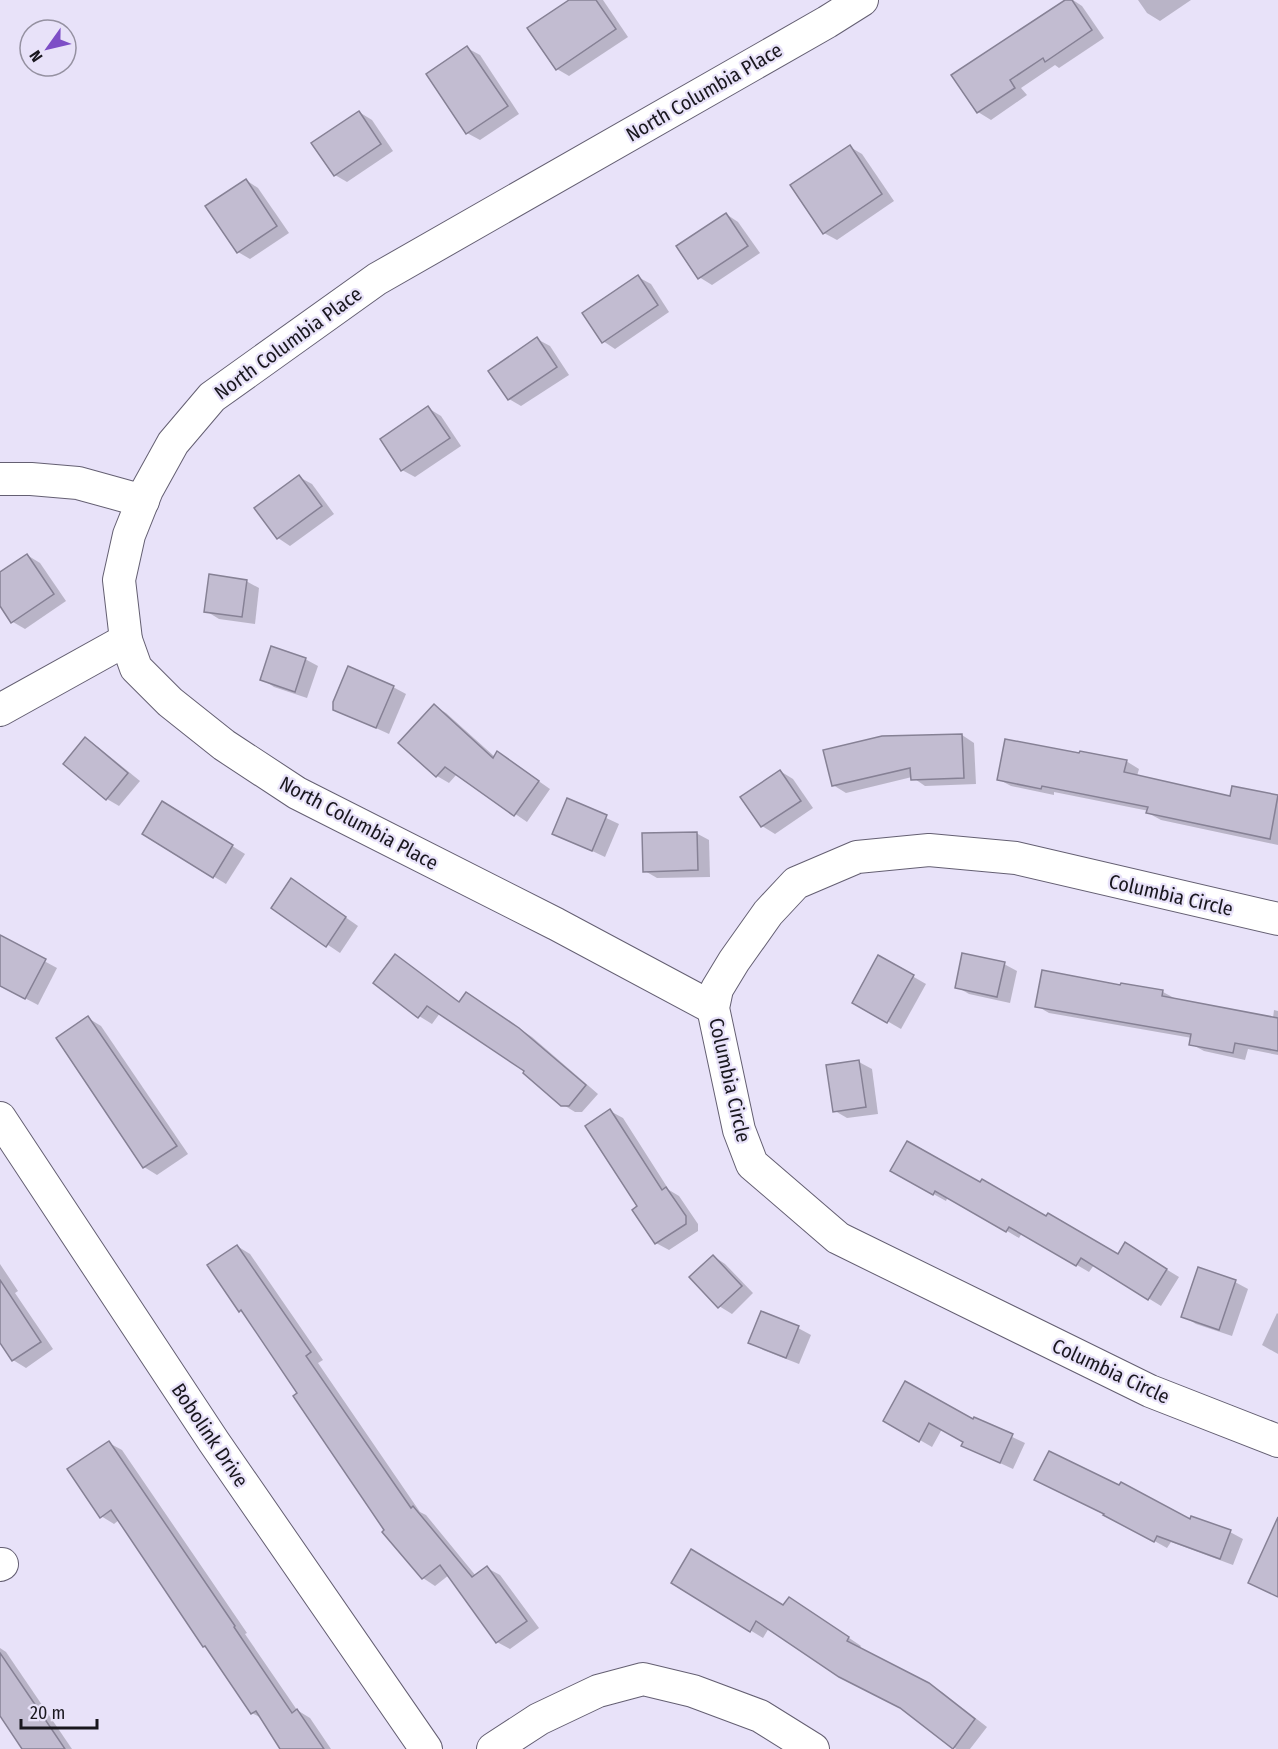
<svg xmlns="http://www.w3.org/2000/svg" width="1278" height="1749" font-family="'Fira Sans Condensed',sans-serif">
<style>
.shadow{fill:#0003}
.building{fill:#c2bcd1;stroke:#868195;stroke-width:1.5}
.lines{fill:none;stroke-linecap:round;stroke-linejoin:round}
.minor-casing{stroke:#645f72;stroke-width:34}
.minor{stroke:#fff;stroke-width:32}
.labels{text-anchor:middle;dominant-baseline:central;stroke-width:4.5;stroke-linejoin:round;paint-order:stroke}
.street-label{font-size:20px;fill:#19171e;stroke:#e8e2f9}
</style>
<rect width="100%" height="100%" fill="#e8e2f9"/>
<g class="shadow">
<path d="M571,0H603L628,37L569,76L557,69Z"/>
<path d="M1067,0H1073L1082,6L1104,38L1059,68L1055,65L1021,88L1027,95L991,120L978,112L953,76Z"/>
<path d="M1138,0H1191L1160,21L1147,13Z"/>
<path d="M467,48L480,55L519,114L480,140L467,133Z"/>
<path d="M359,112L372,120L393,151L347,182L335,175Z"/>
<path d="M850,147L862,154L894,201L837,240L824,233Z"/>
<path d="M246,180L258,188L289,233L250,259L238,252Z"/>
<path d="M726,214L738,222L760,253L712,285L699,277Z"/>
<path d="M638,277L651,284L669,312L615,349L603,341Z"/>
<path d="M537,339L550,346L569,375L521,406L509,399Z"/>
<path d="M428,408L441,416L461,446L415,477L402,470Z"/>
<path d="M299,477L312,484L334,514L290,546L278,538Z"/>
<path d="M27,555L40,563L66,601L25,629L13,622L0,603V574Z"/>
<path d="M246,581L259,588L255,624L219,619L206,611Z"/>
<path d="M305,659L318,666L307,698L274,687L262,679Z"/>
<path d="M393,687L406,694L389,734L334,709Z"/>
<path d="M434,706L446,713L495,757L510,761L550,789L527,822L457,774L449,783L437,776Z"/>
<path d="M962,735L974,743L976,784L925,786L912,777L846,793L833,785Z"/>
<path d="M85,739L98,747L140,781L119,806L107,799Z"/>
<path d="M1126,761L1139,769L1137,776L1231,797L1233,788L1278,797V845L1161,820L1148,813L1149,811L1054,792V795L1011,786L998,779Z"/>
<path d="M780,771L793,779L813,808L775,834L762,826L742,797Z"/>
<path d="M568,800L619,824L605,857L554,833Z"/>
<path d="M175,810L245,854L226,884L144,834Z"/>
<path d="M696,833L709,840L710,877L657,878L645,871Z"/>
<path d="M304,888L358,926L340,953L273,908Z"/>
<path d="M0,937L57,968L38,1005L0,985Z"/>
<path d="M395,956L460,1003L479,1001L532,1037L598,1094L582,1112H575L562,1104L527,1071L440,1013L432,1024L419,1016Z"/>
<path d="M879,957L926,984L901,1029L854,1002Z"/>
<path d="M1004,964L1017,971L1010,1003L969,994L957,987Z"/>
<path d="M1122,985L1163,992L1176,999L1273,1018L1274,1010L1278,1011V1055L1248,1049L1245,1060L1204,1051L1191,1044L1192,1038L1049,1013L1037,1006L1122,986Z"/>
<path d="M88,1018L101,1026L188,1154L157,1175L144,1167Z"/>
<path d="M859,1062L872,1069L878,1114L847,1118L835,1111Z"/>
<path d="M610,1111L623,1118L669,1190L679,1196L698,1224V1231L669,1250L656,1243L639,1207Z"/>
<path d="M892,1171L981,1184L1118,1256L1138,1252L1179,1277L1161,1306L1094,1265L1089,1272L1022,1233L1019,1238L948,1196L946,1201Z"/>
<path d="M237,1246L250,1254L323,1360L318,1363L420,1512L426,1515L476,1576L487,1568L500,1575L539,1628L510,1649L497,1642L449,1575L435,1586L423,1578L386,1531L299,1393L245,1313L240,1311Z"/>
<path d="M713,1256L725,1264L753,1293L732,1314L719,1306Z"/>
<path d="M0,1264L18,1291L15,1293L53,1349L26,1368L13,1360L0,1341Z"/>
<path d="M1199,1269L1235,1282L1248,1289L1232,1336L1196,1324L1183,1316Z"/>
<path d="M1277,1313L1278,1314V1354L1262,1345Z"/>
<path d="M798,1328L811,1335L799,1364L763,1350L750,1342Z"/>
<path d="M975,1419L1025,1443L1013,1469L976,1452L964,1442L942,1429L932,1447L885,1420L974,1421Z"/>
<path d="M109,1443L122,1450L247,1633L245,1634L297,1710L310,1718L331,1749H283L263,1719L252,1713L119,1520L114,1524L101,1516Z"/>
<path d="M1106,1514L1190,1521L1230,1532L1243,1539L1233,1565L1171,1542L1167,1548Z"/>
<path d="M673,1583L784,1607L802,1606L861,1646L859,1649L942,1692L987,1727L970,1749H956L921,1718L769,1628L763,1638Z"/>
<path d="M0,1648L6,1652L72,1749H24L0,1712Z"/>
</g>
<g class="building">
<path d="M569,0H596L616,29L556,70L527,28Z"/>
<path d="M1065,0H1072L1092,30L1045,62L1043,58L1010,80L1015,88L977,113L951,75Z"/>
<path d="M467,46L508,106L466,134L426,74Z"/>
<path d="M359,111L381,144L334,176L311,143Z"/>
<path d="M850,145L882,194L823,234L790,185Z"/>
<path d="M246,179L277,226L237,253L205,206Z"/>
<path d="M726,213L748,246L698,279L676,246Z"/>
<path d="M638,275L658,305L602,343L582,313Z"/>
<path d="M537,337L557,367L508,400L488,371Z"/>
<path d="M428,406L450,438L401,471L380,439Z"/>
<path d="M299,475L322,506L277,539L254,508Z"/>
<path d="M27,554L54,594L11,623L0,606V572Z"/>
<path d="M209,574L247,580L242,617L204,612Z"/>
<path d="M271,646L306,658L295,692L260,680Z"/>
<path d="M348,666L394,686L376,728L333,710V702Z"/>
<path d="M434,704L493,758L497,751L539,781L514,816L445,767L436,777L398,743Z"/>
<path d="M962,734L964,778L911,780L910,768L832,786L823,750L882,736Z"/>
<path d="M85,737L128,773L106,800L63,764Z"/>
<path d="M1005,739L1079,753L1080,751L1127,760L1124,772L1230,796L1232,786L1278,795L1270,839L1146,813L1148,807L1042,786L1041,789L997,780Z"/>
<path d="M780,770L801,801L761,827L740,797Z"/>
<path d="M567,798L607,815L592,851L552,834Z"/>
<path d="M162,801L233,845L213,878L142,834Z"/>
<path d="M697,832L698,870L643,872L642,833Z"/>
<path d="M291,878L346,917L326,947L271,908Z"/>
<path d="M0,935L46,959L25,999L0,986Z"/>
<path d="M962,953L1005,962L997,997L955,988Z"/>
<path d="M395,954L459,1002L466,992L519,1028L586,1085L569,1106H561L523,1073L524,1071L427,1006L418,1018L373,983Z"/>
<path d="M878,955L914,975L887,1023L852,1003Z"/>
<path d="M1042,970L1120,985L1121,983L1163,990L1162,996L1278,1018V1051L1235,1043L1233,1053L1189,1045L1191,1034L1035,1007Z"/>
<path d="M88,1016L177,1146L143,1168L56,1038Z"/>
<path d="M859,1060L866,1107L833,1112L826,1065Z"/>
<path d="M610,1109L662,1190L666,1187L686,1216V1224L655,1244L632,1210L637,1206L585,1126Z"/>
<path d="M907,1141L980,1182L982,1179L1046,1216L1048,1213L1118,1254L1125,1242L1167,1269L1148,1300L1081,1258L1076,1266L1009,1227L1006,1232L935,1191L933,1195L890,1171Z"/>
<path d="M237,1245L311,1352L306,1356L411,1508L413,1506L472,1577L487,1566L527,1621L496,1643L440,1565L422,1579L382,1532L384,1530L293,1396L297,1393L241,1310L239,1312L207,1265Z"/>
<path d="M713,1255L742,1286L718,1308L689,1277Z"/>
<path d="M1198,1267L1236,1280L1219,1330L1181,1317Z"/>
<path d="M0,1280L41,1342L12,1361L0,1343Z"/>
<path d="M761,1311L799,1326L786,1358L748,1343Z"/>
<path d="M905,1381L973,1419L974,1417L1013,1434L1000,1463L961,1446L963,1442L929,1423L919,1442L883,1421Z"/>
<path d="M109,1441L235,1626L234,1627L292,1713L297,1709L324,1749H280L256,1711L251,1714L205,1646L203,1647L111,1510L100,1518L67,1469Z"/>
<path d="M1049,1451L1119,1485L1121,1482L1190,1519L1191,1516L1231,1530L1220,1559L1157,1536L1154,1542L1103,1515L1104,1514L1034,1480Z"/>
<path d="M1278,1517V1597L1248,1583Z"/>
<path d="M691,1549L783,1605L789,1597L849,1637L847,1641L929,1683L975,1719L953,1749L900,1708L839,1677L756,1621L750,1632L671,1583Z"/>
<path d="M0,1653L34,1703L65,1749H22L0,1716Z"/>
</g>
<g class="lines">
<g class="minor-casing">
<g id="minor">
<path d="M0,479H31L78,483L143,501"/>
<path d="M0,710L126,640"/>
<path d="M1278,919L1016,858L929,850L857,857L796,883L768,913L734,961L717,989L713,1008L739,1130L752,1164L838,1238L1150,1391L1278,1441"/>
<path d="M713,1008L556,924L297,793L224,745L170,702L136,668L126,640L119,580L129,535L147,490L173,443L212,397L377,279L827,22L862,0"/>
<path d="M0,1118L214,1442L426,1749"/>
<path d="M0,1565L2,1564"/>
<path d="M493,1749L539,1719L598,1691L643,1679L693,1691L760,1716L813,1749"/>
</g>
</g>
<use href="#minor" class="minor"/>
</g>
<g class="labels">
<g class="street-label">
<text transform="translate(704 92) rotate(-30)">North Columbia Place</text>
<text transform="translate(288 343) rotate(-36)">North Columbia Place</text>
<text transform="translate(359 823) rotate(28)">North Columbia Place</text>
<text transform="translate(1171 895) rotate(13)">Columbia Circle</text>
<text transform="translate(730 1080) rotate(77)">Columbia Circle</text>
<text transform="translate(1111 1371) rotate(25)">Columbia Circle</text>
<text transform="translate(210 1435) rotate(56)">Bobolink Drive</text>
</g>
</g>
<g transform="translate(48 48) rotate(236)"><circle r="28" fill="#e8e2f9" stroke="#9591a1" stroke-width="1.5"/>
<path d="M0-4.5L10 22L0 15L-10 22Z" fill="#7d4ec6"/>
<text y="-9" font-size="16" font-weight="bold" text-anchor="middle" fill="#19171e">N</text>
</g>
<path d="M21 1719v9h76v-9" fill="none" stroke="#19171e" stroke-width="3"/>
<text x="30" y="1719" font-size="18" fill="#19171e" stroke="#e8e2f9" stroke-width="4.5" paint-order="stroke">20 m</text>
</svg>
